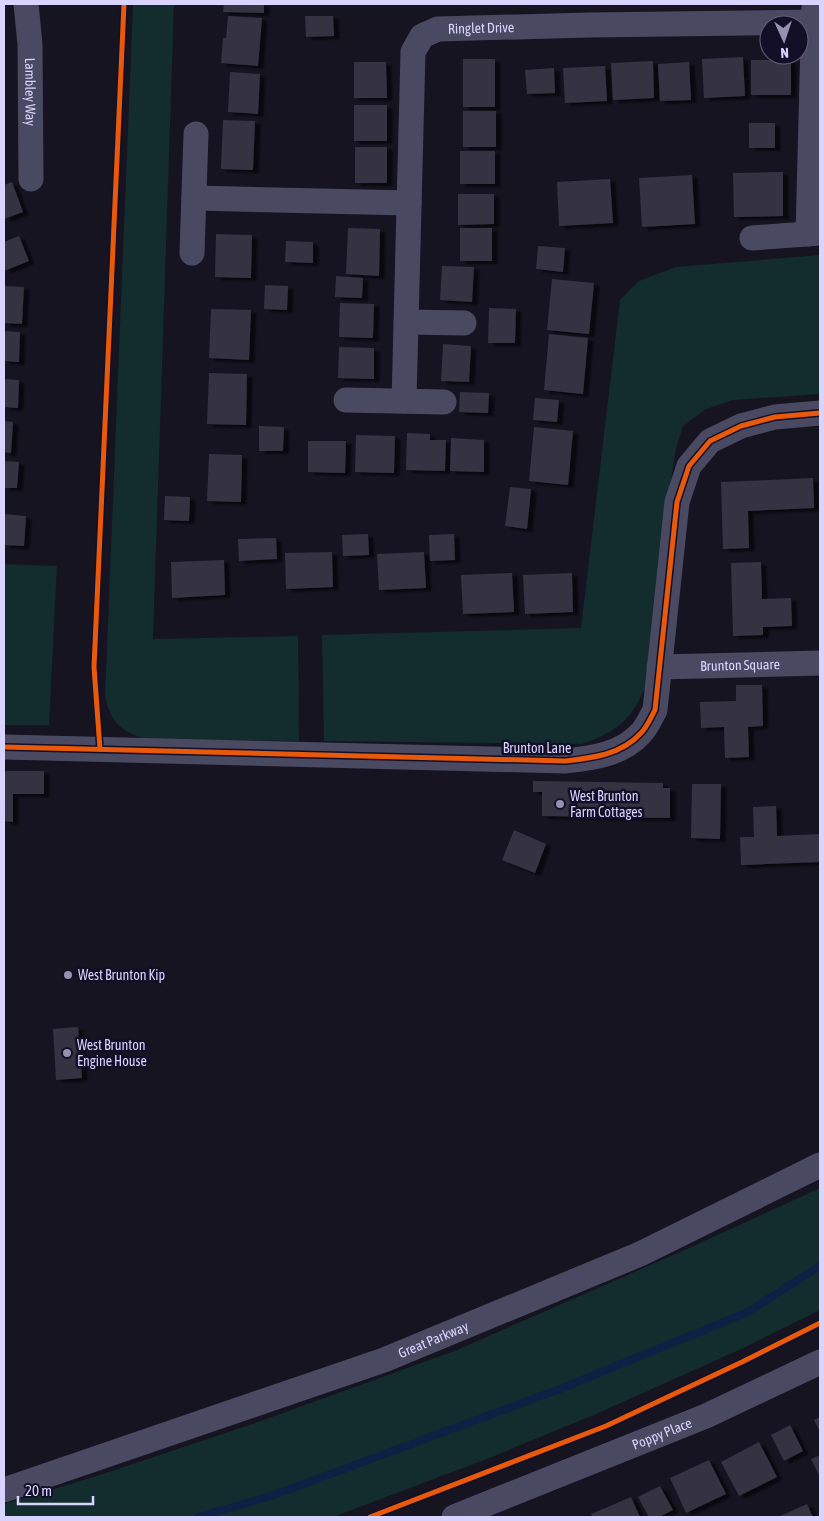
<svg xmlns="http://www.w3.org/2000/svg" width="824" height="1521" font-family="'Asap Condensed',sans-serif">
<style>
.green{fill:#132c2d}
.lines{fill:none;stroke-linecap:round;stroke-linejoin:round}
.stream{stroke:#0d2144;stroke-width:8}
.building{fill:#343243;filter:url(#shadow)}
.minor{stroke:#4a4962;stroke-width:25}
.cycleway-casing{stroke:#130f26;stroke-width:8}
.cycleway{stroke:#e8590c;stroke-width:5}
.poi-dot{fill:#9591b1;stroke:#130f26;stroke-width:2}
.labels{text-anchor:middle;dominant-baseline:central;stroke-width:5;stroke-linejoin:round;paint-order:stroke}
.street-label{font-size:14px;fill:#d9d4ff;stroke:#130f26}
.poi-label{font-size:14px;fill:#d9d4ff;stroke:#130f26;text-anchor:start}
</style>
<defs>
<filter id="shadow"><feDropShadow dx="5.5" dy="3" stdDeviation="1" flood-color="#0009"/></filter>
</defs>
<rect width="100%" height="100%" fill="#161421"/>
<g class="green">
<path d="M133,4H174L153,639L298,636L299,741L145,739C119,730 112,723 105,697Z"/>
<path d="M820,255V394L733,400L706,409L683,426L676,448L665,520L650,675C635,715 623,730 582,744L324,741L322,635L581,628L620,300L639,281L676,267Z"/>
<path d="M4,564L57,566L49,725H4Z"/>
<path d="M820,1188V1310L739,1350L596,1414L487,1459L333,1517H4V1504L103,1474L258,1422L457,1350L689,1248Z"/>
</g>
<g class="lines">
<path class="stream" d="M198,1517L271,1496L560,1389L748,1312L820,1266"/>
</g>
<g class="building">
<path d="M224,4H264V13L223,12Z"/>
<path d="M228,16L262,18L258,66L221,63L223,38H226Z"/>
<path d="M305,16H333L334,36L306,37Z"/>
<path d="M743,57L745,96L704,98L702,59Z"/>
<rect x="463" y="59" width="32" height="48"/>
<rect x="751" y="60" width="40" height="35"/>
<path d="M653,61L654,98L613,100L611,63Z"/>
<path d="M354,62H386L387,98H354Z"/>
<path d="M689,62L691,100L660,101L658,64Z"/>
<path d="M605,66L607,101L565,103L563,68Z"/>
<path d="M554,68L555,93L527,94L525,70Z"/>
<path d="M230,72L260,74L258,114L228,112Z"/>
<rect x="354" y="105" width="33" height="36"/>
<rect x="463" y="111" width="33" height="36"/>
<path d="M223,120L255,121L253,170L221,169Z"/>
<rect x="749" y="123" width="26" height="25"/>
<rect x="355" y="147" width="32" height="36"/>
<rect x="460" y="151" width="35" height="33"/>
<path d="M783,172V216L734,217L733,173Z"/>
<path d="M692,175L695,224L642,227L639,178Z"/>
<path d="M610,179L613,223L559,226L557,182Z"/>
<path d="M12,182L23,212L4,219V185Z"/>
<path d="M458,194H494V224L458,225Z"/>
<path d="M348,228L380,229L379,276L346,274Z"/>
<rect x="460" y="228" width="32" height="33"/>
<path d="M216,234L252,235L251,278L215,277Z"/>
<path d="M19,236L29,261L4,271V242Z"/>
<path d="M286,241L313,242V263L285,262Z"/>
<path d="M538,246L565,248L563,272L536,269Z"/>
<path d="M442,266L474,267L472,302L440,300Z"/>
<path d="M336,276L363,278L362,298L335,297Z"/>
<path d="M552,279L594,283L589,334L547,330Z"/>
<path d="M265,285L288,286L287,310L264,309Z"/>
<path d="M4,286L24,287L22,324L4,323Z"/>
<path d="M340,303L374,304L373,338L339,337Z"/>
<path d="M489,308L516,309L515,343H488Z"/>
<path d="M211,309L251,310L249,360L209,358Z"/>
<path d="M4,331L20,332L19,362L4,361Z"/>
<path d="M549,334L588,338L583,394L544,390Z"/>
<path d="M443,344L471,346L469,382L441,381Z"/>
<path d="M339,347L374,348V379L338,378Z"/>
<path d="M209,373L247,374L246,425L207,424Z"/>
<path d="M4,379L19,380L18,408L4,407Z"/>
<path d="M460,392L489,393L488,413L459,412Z"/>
<path d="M535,398L559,400L557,422L533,420Z"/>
<path d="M4,421L13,422L11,453L4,452Z"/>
<path d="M259,426L284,427L283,451H259Z"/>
<path d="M534,427L573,431L568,485L529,481Z"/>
<path d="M407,433L430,434V440H446L445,471L406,470Z"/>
<path d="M356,435L395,436L394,473L355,472Z"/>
<path d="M451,438L484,440V472L450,471Z"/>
<path d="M308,441H346L345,473L308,472Z"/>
<path d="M209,454L242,455L241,502L207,501Z"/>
<path d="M4,461L19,462L17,488H4Z"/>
<path d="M813,478L814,508L748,511L749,548L723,549L721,482Z"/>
<path d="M510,487L531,489L527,529L505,526Z"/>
<path d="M165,496L190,497L189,521L164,520Z"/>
<path d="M4,514L26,516L24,546L4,545Z"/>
<path d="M368,534L369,555L343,556L342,535Z"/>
<path d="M454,534L455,560L430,561L429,535Z"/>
<path d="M276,538L277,559L239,561L238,539Z"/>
<path d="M332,552L333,587L286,589L285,553Z"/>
<path d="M424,552L426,588L379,590L377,554Z"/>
<path d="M224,560L225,595L172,598L171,562Z"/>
<path d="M761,562L762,599L791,598L792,626L763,627V635L733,636L731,563Z"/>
<path d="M512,573L514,612L463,614L461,575Z"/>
<path d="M572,573L573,612L525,614L523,575Z"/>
<path d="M736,685H762L763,726L748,727L749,757L725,758L724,727L701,728L700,702L736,701Z"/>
<path d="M4,771H44V794H13V822L4,821Z"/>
<path d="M533,781L663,783V788H670V818L542,816V792H533Z"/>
<path d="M692,784H721L720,839L691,838Z"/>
<path d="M776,806L777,836L820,834V862L741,865L740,837H754L753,807Z"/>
<path d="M514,830L546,844L535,873L502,860Z"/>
<path d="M78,1027L82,1078L56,1080L53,1029Z"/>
<path d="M820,1417V1432L814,1420Z"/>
<path d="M790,1425L803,1451L784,1461L771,1435Z"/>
<path d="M759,1442L777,1477L739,1496L721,1462Z"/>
<path d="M820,1455V1477L811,1459Z"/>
<path d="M709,1460L726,1494L686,1513L670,1478Z"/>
<path d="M660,1486L673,1510L659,1517H649L638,1497Z"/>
<path d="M631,1497L640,1517H593L591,1514Z"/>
<path d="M807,1504L813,1517H778Z"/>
</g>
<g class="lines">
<g class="minor">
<path id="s1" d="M26,4L30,44L31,179"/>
<path d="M194,198L409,203"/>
<path d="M808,234L814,4"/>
<path d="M752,238L820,233"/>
<path d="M192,253L196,134"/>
<path d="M406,322L464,323"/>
<path d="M346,400L444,402"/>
<path id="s2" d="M404,401L413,52L422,36L438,29L590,25L820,22"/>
<path id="s3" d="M659,667L820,663"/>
<path d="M4,747L565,761C592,758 621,755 641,733C647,727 651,717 655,710L677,502L689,466L710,441L741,426L775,417L820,413"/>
<path id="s4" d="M4,1490L384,1360L640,1254L820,1165"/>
<path id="s5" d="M454,1517L706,1416L820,1362"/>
</g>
<g class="cycleway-casing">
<g id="cycleway">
<path d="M4,747L565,761C592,758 621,755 641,733C647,727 651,717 655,710L677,502L689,466L710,441L741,426L775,417L820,413"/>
<path d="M100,749L94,667L124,4"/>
<path d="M370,1517L606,1426L742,1362L820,1323"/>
</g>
</g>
<use href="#cycleway" class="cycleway"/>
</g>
<g class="poi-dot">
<circle cx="560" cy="804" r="5"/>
<circle cx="68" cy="975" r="5"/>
<circle cx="67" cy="1053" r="5"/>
</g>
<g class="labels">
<g class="street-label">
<text stroke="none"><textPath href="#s2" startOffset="428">Ringlet Drive</textPath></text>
<text stroke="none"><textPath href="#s1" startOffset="88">Lambley Way</textPath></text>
<text stroke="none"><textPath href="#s3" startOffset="81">Brunton Square</textPath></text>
<text x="537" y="748">Brunton Lane</text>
<text stroke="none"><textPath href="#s4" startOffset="455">Great Parkway</textPath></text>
<text stroke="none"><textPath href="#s5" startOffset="224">Poppy Place</textPath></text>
</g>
<g class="poi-label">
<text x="570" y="796">West Brunton<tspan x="570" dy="16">Farm Cottages</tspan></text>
<text x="78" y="975">West Brunton Kip</text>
<text x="77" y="1045">West Brunton<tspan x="77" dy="16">Engine House</tspan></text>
</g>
</g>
<rect width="824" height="1521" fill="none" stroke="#d9d4ff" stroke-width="10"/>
<g transform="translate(784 40) rotate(177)"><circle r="24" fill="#130f26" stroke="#625e7d"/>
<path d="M0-4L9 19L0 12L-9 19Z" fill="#9591b1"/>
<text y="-8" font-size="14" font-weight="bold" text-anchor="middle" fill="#d9d4ff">N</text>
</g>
<path d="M18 1496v8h75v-8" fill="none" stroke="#d9d4ff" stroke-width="2.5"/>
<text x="25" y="1496" font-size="15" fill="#d9d4ff" stroke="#130f26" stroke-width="4" paint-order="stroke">20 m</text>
</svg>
